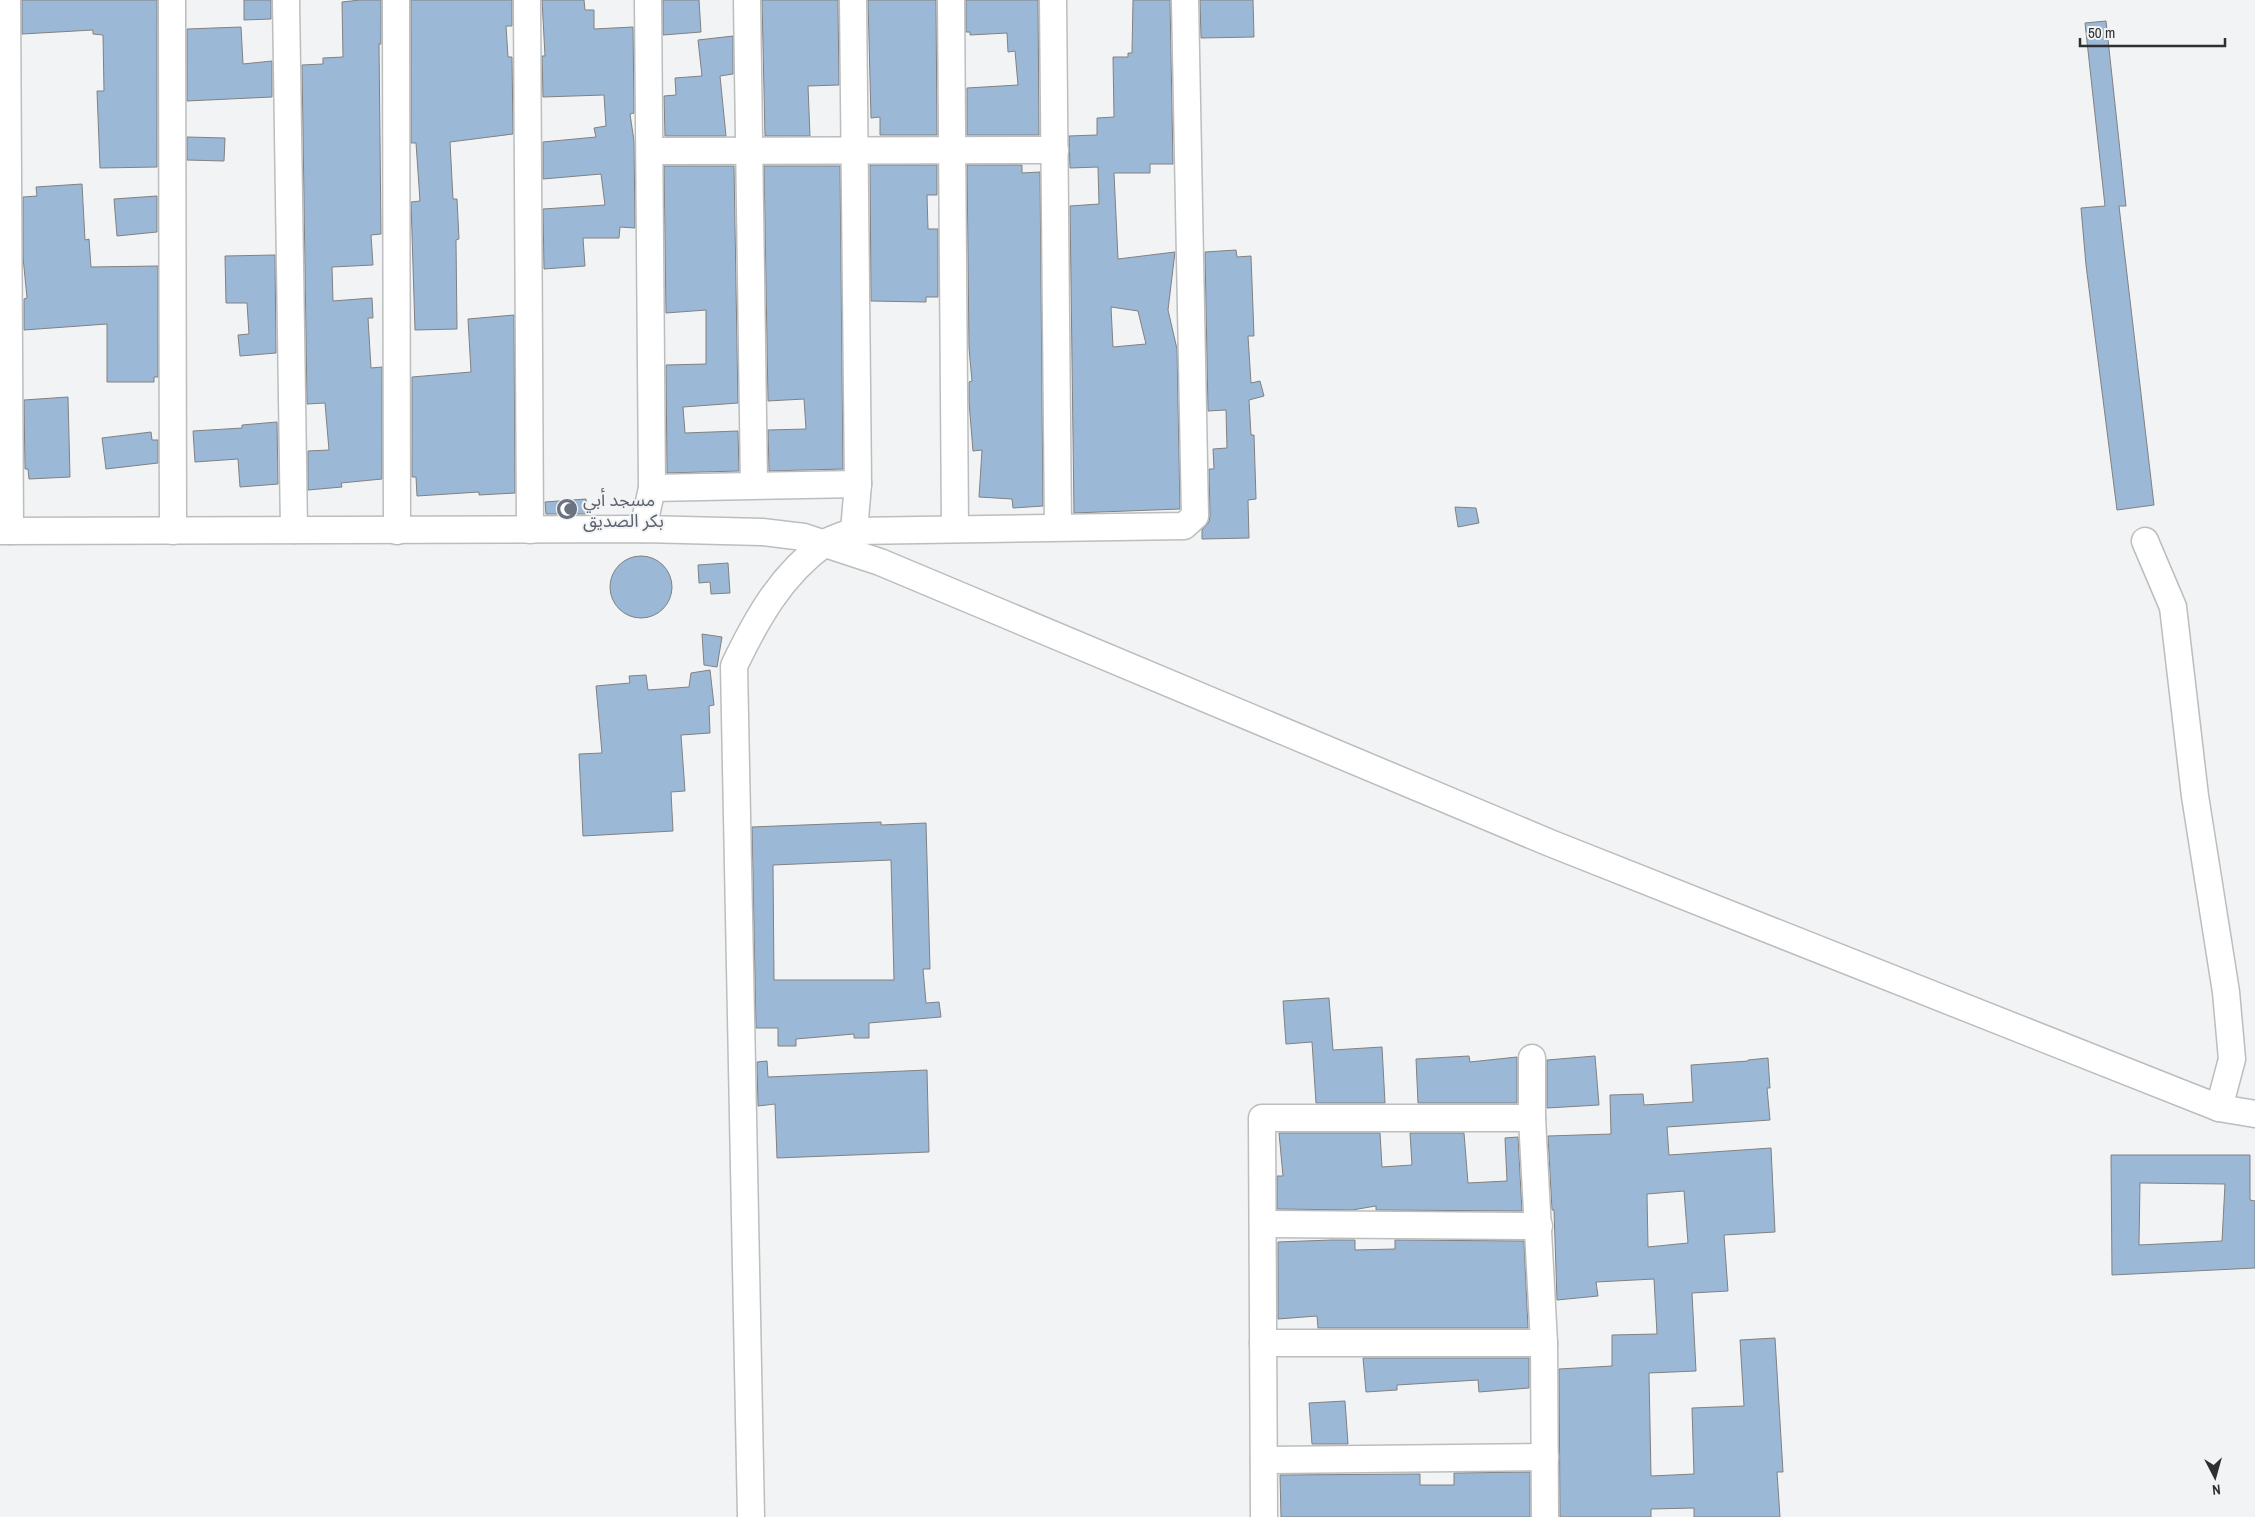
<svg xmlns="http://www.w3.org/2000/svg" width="2255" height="1517" font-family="'Archivo Narrow','Noto Sans Arabic',sans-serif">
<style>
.building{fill:#9bb8d6;stroke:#818182;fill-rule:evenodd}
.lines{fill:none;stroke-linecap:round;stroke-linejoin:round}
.minor-casing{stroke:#bbbdbe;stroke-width:29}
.minor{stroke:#fff;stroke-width:26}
.labels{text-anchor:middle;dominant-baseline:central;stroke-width:4;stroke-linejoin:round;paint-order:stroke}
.worship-label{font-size:18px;fill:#5b616d;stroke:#f2f3f4;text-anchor:start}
</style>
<rect width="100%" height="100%" fill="#f2f3f4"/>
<g class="building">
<path d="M22,0H157V167L100,168L97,91H104L103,35L93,34V30L22,34Z"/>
<path d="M244,0H271V19L244,20Z"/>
<path d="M360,0H381V44H379L381,234L371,235L373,265L332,267L333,301L372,298L373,318H368L371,368L382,367V479L341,483L342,487L308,490V451L329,450L325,403L307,404L302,65L323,64V58L343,57L342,2Z"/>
<path d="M411,0H512V26H506L508,57H512L513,134L450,142L453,199H457L459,239L456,240L457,329L415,330L411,202L420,201L416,143H411Z"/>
<path d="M542,0H584L585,10H594V29L633,27L634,113L630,114L634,141L635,228L620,227L619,238H583L585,266L544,269L543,209L605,205L601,174L543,179V142L596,137L594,128L606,126L604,95L543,97L542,56H545Z"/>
<path d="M663,0H699L701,32L663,35Z"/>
<path d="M762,0H838L839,85L808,86L810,136H765Z"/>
<path d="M868,0H936L937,135H880V117L871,118Z"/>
<path d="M966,0H1038L1039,135H967V88L1018,85L1015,51L1008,52L1007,33L970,35V32H966Z"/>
<path d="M1133,0H1170L1173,164H1150V173H1114L1118,259L1175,252L1168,310L1177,349L1180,509L1074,513L1070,206L1099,204L1098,167L1070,168L1069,136L1097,135V118L1114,117L1113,57H1128V53H1132ZM1111,307L1138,311L1146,344L1113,347Z"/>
<path d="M1200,0H1253L1254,37L1201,38Z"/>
<path d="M2106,21L2126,206H2119L2154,505L2117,510L2086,265L2081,208L2105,206L2085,23Z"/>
<path d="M241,27L243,64L272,61V97L187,101V29Z"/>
<path d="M733,36V74L720,76L726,136H665L664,96L676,95L675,78L702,76L698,40Z"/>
<path d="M187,137L225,138L224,161L187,160Z"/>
<path d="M870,165H937V195H927L928,229H938V297H926V302L871,301Z"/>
<path d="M967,165H1022V173L1040,172L1043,506L1013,508L1012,499L979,497L982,450L973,451L969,402V382L972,381L969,348Z"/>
<path d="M664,166H734L738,403L683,407L685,433L738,431L739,471L667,473L666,365L706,364V310L666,313Z"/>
<path d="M764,166H840L843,469L769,471L768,430L806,429L804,399L768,401Z"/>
<path d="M82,184L85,240L89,239L91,267L158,266V377H154V382H107V324L24,330V299L27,298L23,257V197L37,196L36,187Z"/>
<path d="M157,196V232L117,236L114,199Z"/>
<path d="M1236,250L1237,257L1251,256L1254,336H1248L1251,383L1260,381L1264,396L1249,400L1251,435H1254L1256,499L1248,500L1249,538L1202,539V530L1209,522L1210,516L1209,469H1214L1213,449L1227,448L1226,410L1208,411L1205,252Z"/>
<path d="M275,255L276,353L240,356L238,335L249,334L247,303H226L225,256Z"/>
<path d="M514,315L515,493L479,495V492L417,496L416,477H412V377L471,372L468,319Z"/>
<path d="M68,397L70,477L29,479L28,469H25L24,400Z"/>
<path d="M277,422L278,484L240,487L238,459L195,462L193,431L242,428V425Z"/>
<path d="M151,432L152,440H158V463L106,469L102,438Z"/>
<path d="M586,499L587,514H546L545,502Z"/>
<path d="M1455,507L1476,508L1479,523L1458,527Z"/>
<circle cx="641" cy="587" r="31"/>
<path d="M728,563L730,593L711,594L710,582L699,583L698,565Z"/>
<path d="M702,634L722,637L717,667L704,665Z"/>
<path d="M710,670L714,705L709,706L710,733L681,735L685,791L671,792L673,831L583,836L579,754L602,753L596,686L630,683L629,676L646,675L648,690L689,687L691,673Z"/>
<path d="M881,822V825L926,823L930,969H923L926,1003L939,1002L941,1017L869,1023V1038H854V1034L796,1039V1046H778V1028H756L752,827ZM891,860L894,980H774L773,865Z"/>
<path d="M1329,998L1333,1050L1382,1047L1385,1103H1316L1312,1042L1286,1044L1283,1001Z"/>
<path d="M1469,1056L1470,1062L1517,1057V1103H1418L1416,1059Z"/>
<path d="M1595,1056L1599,1105L1547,1108V1060Z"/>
<path d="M1768,1058L1770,1088H1767L1770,1120L1667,1127L1669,1155L1771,1148L1775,1232L1724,1235L1728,1291L1692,1293L1696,1371L1649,1373L1651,1476L1694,1474L1692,1408L1744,1406L1740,1340L1775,1338L1783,1472H1777L1780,1517H1694V1508L1651,1509V1517H1560L1559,1369L1612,1366V1335L1657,1334L1654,1279L1596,1282L1598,1296L1557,1300L1554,1210H1552L1548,1136L1611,1134L1610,1095L1643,1094L1644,1105L1693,1102L1691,1065L1748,1061V1060ZM1684,1191L1688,1243L1648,1247L1647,1194Z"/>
<path d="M767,1061L768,1077L927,1070L929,1152L777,1158L775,1104L758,1106L757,1062Z"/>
<path d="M1279,1133H1380L1382,1167L1412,1165L1410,1133H1464L1468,1183L1507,1181L1505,1138L1518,1137L1522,1211L1376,1210V1206L1352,1210L1277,1209V1176H1283Z"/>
<path d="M2111,1155H2250V1200L2255,1201V1268L2112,1275ZM2140,1183L2225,1184L2222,1241L2139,1245Z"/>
<path d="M1331,1240H1355V1250L1395,1249V1240L1524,1241L1528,1328H1318L1317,1316L1278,1319V1242Z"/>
<path d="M1363,1358H1529V1388L1479,1392L1478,1380L1397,1385V1390L1366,1392Z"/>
<path d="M1345,1401L1348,1444H1312L1309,1403Z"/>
<path d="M1530,1472V1517H1281L1280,1475L1420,1474V1485H1454V1473Z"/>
</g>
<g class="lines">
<g class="minor-casing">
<g id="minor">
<path d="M7,0L10,531"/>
<path d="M172,0L173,531"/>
<path d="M286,0L294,530"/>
<path d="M396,0L397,531"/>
<path d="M527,0L530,530"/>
<path d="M747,0L754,485"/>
<path d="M853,0L858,484L854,531"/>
<path d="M951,0L955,529"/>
<path d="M1053,0L1058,527"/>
<path d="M650,151L1055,150"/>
<path d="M652,488L858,484"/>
<path d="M643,529L652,488L648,0"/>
<path d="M0,531L643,529L762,532L804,537L880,562L1550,843L2219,1108L2255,1114"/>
<path d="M2145,541L2173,607L2195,796L2226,992L2232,1059L2219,1108"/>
<path d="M1532,1058V1118L1544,1343L1545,1517"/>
<path d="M1263,1224L1539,1226"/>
<path d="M1263,1343H1544"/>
<path d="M1264,1460L1545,1457"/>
<path d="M751,1517L734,666C757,618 781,575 825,543C833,538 845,535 854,531L1184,526L1195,516L1185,0"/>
<path d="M1264,1517L1262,1118H1532"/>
</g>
</g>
<use href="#minor" class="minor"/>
</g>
<defs>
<g id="mosque-disc" transform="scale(1.125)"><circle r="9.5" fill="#6b7280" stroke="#f2f3f4"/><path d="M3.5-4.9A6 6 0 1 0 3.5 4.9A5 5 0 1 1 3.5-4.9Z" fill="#fff"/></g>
</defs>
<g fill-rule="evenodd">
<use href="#mosque-disc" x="567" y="509"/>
</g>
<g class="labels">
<g class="worship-label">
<text x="583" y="499">مسجد أبي<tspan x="583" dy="21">بكر الصديق</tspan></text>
</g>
</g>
<g transform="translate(2215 1477) rotate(174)" stroke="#f2f3f4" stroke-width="4" paint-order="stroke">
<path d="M0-4L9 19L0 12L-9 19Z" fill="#2e2f2f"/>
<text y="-8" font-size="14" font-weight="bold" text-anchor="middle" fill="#2e2f2f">N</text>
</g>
<path d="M2080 38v8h145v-8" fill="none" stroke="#2e2f2f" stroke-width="2.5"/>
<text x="2088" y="38" font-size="15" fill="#2e2f2f" stroke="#f2f3f4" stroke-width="4" paint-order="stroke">50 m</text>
</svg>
